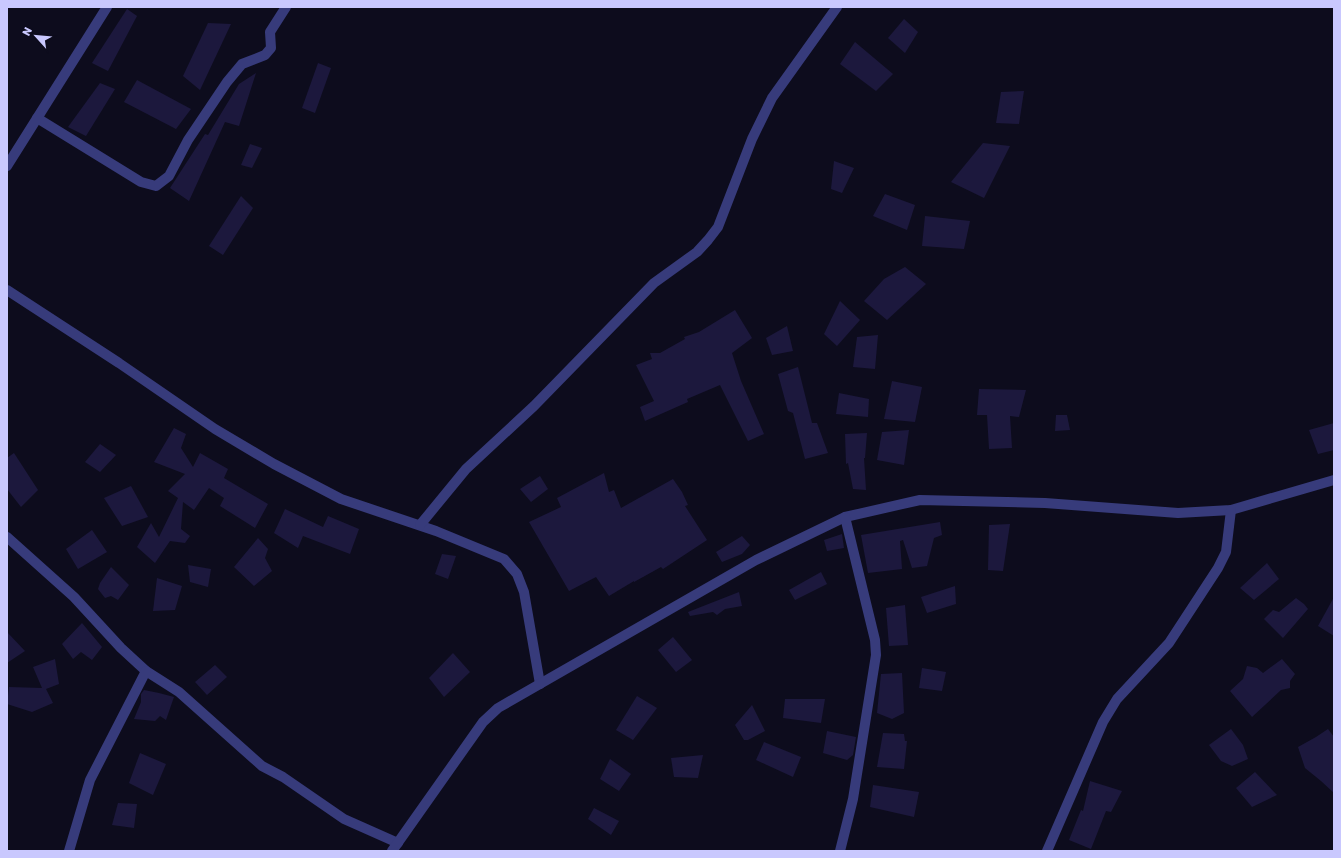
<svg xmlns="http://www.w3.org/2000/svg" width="1341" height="858" font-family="Rubik,sans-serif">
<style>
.building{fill:#1c183d}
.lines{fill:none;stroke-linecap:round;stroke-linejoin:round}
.minor{stroke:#373b7b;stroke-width:10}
</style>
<rect width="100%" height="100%" fill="#0d0c1d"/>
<g class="building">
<path d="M127,9L137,16L108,71L92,63Z"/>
<path d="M904,19L918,32L905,53L888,38Z"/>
<path d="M208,23L231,24L200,90L183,76Z"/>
<path d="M855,42L893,74L876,91L840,64Z"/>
<path d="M318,63L331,68L315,113L302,108Z"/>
<path d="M256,73L239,126L225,122L189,201L170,188L205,134L208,135L239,84Z"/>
<path d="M137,80L191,109L176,129L124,102Z"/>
<path d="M100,83L115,89L86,136L68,127Z"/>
<path d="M1024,91L1019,124L996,123L1001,92Z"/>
<path d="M983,143L1010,146L984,198L951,182Z"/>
<path d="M250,144L262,148L252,168L241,165Z"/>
<path d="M834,161L854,168L842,193L831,189Z"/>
<path d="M885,194L915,205L907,230L873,216Z"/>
<path d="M241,196L253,208L223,255L209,246Z"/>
<path d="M925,216L970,221L964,249L922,246Z"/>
<path d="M905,267L926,284L887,320L864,301L884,279Z"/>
<path d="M840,301L860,320L837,346L824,334Z"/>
<path d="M735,310L752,338L732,353L741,381L764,434L748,441L720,385L687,399L688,402L645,421L640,407L654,401L636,365L652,359L650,353H660L685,339L684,337L699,332Z"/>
<path d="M787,326L793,351L772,355L766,338Z"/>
<path d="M878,335L875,369L853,367L857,337Z"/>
<path d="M798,367L812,423H817L828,453L805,459L793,413L788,411L778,374Z"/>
<path d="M892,381L922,387L915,422L884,419Z"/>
<path d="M979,389L1026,390L1019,417L1010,416L1012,448L989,449L987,415H977Z"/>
<path d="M839,393L869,399L868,417L836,414Z"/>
<path d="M1056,415H1067L1070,430L1055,431Z"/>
<path d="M1334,423V450L1318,454L1309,430Z"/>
<path d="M174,428L186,434L181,448L193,467L200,453L228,469L224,478L268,504L255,528L220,506L224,498L209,488L194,510L183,502L181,529L190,536L185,543L170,541L155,563L137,547L151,523L159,537L178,498L168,491L185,474L154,462Z"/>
<path d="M909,430L904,465L877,460L882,432Z"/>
<path d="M867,433L865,458H864L866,490L853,489L848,463L846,464L845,434Z"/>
<path d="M100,444L116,455L100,472L85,462Z"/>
<path d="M14,453L38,490L21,507L7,489V458Z"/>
<path d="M604,473L609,492L614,490L621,508L673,479L682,492L688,505L685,506L707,540L663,569L661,567L634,582V581L609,596L596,577L569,591L529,522L561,507L557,498Z"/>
<path d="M540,476L548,489L531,502L520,489Z"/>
<path d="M131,486L148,517L122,526L104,498Z"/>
<path d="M285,509L323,527L328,516L359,529L350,554L303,536L298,548L274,533Z"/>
<path d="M940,522L942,535L934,538L927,566L912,568L903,540L900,541L902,569L868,573L861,535Z"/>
<path d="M1010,524L1003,571L988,570L989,525Z"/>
<path d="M92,530L107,552L78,569L66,549Z"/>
<path d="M842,534L844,548L827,551L824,540Z"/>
<path d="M742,536L750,545L742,554L722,562L716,552Z"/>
<path d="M258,538L268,549L265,558L272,571L254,586L234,567Z"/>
<path d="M442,554L456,556L448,579L435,574Z"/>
<path d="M1267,563L1279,579L1254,600L1240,588Z"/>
<path d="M188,565L211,569L208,587L190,582Z"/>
<path d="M111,567L129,585L118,600L111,596L105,598L98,589L100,583Z"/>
<path d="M821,572L827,584L795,600L789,590Z"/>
<path d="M157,578L182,586L175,610L153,611Z"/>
<path d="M955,586L956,604L927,613L921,597Z"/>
<path d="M739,592L742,606L725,609L717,615L713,612L690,616L688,612Z"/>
<path d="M1334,597V636L1318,626Z"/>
<path d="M1296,598L1304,604L1308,609L1283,638L1264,619L1273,610L1279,612Z"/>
<path d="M905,605L908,645L889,646L886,608Z"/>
<path d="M82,623L102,647L92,660L81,652L73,659L62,644Z"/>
<path d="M7,632L25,651L7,663Z"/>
<path d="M673,637L692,660L676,672L658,650Z"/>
<path d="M453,653L470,672L444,697L429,678Z"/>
<path d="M55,659L59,684L46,689L53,703L32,712L7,704L9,687L42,688L33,667Z"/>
<path d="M1282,659L1295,674L1290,681V688L1281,690L1252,717L1230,691L1243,679L1247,666L1257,668L1263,673Z"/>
<path d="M215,665L227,677L207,695L195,682Z"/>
<path d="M922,668L946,672L942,691L919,688Z"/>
<path d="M902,673L904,713L892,719L877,713L881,674Z"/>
<path d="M144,690L159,693L174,697L166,720L160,716L155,721L134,719L141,702V694Z"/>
<path d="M637,696L657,708L633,740L616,730Z"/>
<path d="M785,699H825L821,723L783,718Z"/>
<path d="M752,705L765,731L748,740H744L735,725Z"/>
<path d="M1231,729L1243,745L1248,759L1232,766L1221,761L1209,745Z"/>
<path d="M1328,729L1334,737V793L1321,781L1305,768L1298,747L1316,737Z"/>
<path d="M827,731L856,737L853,755L847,760L823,753Z"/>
<path d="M883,733L904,734L905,741H907L904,769L877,767Z"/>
<path d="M764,742L801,757L793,777L756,760Z"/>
<path d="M140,753L166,764L153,795L129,783Z"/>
<path d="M703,755L698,778L674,777L671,758Z"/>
<path d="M610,759L631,774L619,791L600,779Z"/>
<path d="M1255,772L1277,795L1252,807L1236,788Z"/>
<path d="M1090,781L1122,791L1111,812L1106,811L1091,849L1069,840L1081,810L1083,811Z"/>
<path d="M873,785L919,792L914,817L870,807Z"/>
<path d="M118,803L137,804L134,828L112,825Z"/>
<path d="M594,808L619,821L611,835L588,819Z"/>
</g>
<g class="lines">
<g class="minor">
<path d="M37,118L141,182L156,186L169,176L188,140L227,82L242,64L265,55L271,48L270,32L286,7"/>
<path d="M7,166L107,7"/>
<path d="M7,290L119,363L215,429L274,464L341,499L436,531L504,559L517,574L524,592L540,684"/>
<path d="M420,525L466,469L534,406L654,283L697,252L708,240L718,227L752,139L772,98L837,7"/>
<path d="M7,537L74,597L121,648L146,671L179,692L262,766L283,777L344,819L398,843"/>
<path d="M69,851L90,780L146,671"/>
<path d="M392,851L483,722L498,708L756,560L845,517L920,500L1045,503L1178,513L1231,510L1334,480"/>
<path d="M840,851L853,799L876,655L875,640L845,517"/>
<path d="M1047,851L1103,722L1117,699L1169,643L1218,568L1226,552L1231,510"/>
</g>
</g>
<rect width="1341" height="858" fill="none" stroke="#c9c8fe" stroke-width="16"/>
<g transform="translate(36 36) rotate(297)" stroke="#0d0c1d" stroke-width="3" paint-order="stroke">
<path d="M0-3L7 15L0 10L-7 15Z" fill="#c9c8fe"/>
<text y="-6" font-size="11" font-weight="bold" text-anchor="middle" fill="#c9c8fe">N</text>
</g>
</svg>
